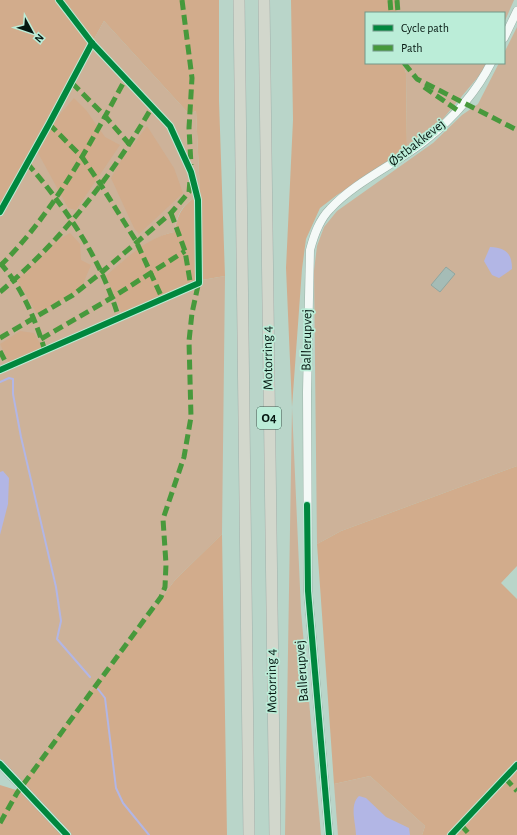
<svg xmlns="http://www.w3.org/2000/svg" width="517" height="835" font-family="'Alegreya Sans',sans-serif">
<style>
.green{fill:#cdb299}
.forest{fill:#d2ac8c}
.water{fill:#b2b6e5}
.lines{fill:none;stroke-linecap:round;stroke-linejoin:round}
.stream{stroke:#b2b6e5;stroke-width:2}
.building{fill:#a5bcb6;stroke:#8fa6a0}
.minor-casing{stroke:#9bb1a7;stroke-width:9}
.highway-casing{stroke:#a3b0ab;stroke-width:12}
.minor{stroke:#f4f9f7;stroke-width:8}
.highway{stroke:#d2d7cc;stroke-width:11}
.quiet{stroke:#47993c;stroke-width:5;stroke-dasharray:10 5;stroke-linecap:butt}
.cycleway-casing{stroke:#bbedd8;stroke-width:8}
.cycleway{stroke:#00873e;stroke-width:6}
.labels{text-anchor:middle;dominant-baseline:central;stroke-width:3.5;stroke-linejoin:round;paint-order:stroke}
.shield{fill:#bbedd8;stroke:#3c574d;stroke-width:1}
.shield-label{font-size:13px;font-weight:bold;fill:#051711}
.street-label{font-size:14px;fill:#051711;stroke:#bbedd8}
</style>
<rect width="100%" height="100%" fill="#b9d5c9"/>
<g class="green">
<path d="M396,0H514L504,23V13H397Z"/>
<path d="M104,21L189,114L196,111L200,194C182,205 178,212 174,232C154,236 137,251 121,263L123,316L202,280L225,276L222,534L175,580L22,782L0,759V209Z"/>
<path d="M517,27V466L341,531L317,544L314,271L317,246L324,227L337,211L433,143L462,115L478,104L499,63H504V53Z"/>
<path d="M402,63H487L483,71L436,127L407,150L406,73Z"/>
<path d="M292,407L301,611L321,835H285Z"/>
<path d="M370,776L425,826L422,835H338L334,784Z"/>
</g>
<g class="forest">
<path d="M0,0H219V101L225,276L202,280L123,316L106,276C125,259 148,237 174,232C179,212 182,205 200,194L196,111L189,114L104,21L0,209Z"/>
<path d="M291,0H396L397,13H366V63H402L406,73L407,150L337,195L320,208L306,239L302,269L292,407L286,268L293,120Z"/>
<path d="M74,98L86,110L105,137L120,145L76,210L68,208L37,151L43,134Z"/>
<path d="M147,126L174,168L183,193L139,234L134,228L111,178L120,162Z"/>
<path d="M70,233L80,244L81,260L91,265L83,284L72,295L37,314L17,280L56,241Z"/>
<path d="M20,331L34,333L42,347L34,354L9,363L0,344Z"/>
<path d="M517,466V566L501,583L517,599V835H422L425,826L370,776L334,784L317,544L341,531Z"/>
<path d="M222,534L227,835H0V785L16,790L175,580Z"/>
</g>
<g class="water">
<path d="M490,247C506,248 512,253 512,269L499,278L492,275L484,261Z"/>
<path d="M3,471L9,478L8,504L0,535V472Z"/>
<path d="M359,796L366,798L386,817L409,828L410,835H356C356,823 349,805 359,796Z"/>
</g>
<g class="lines">
<g class="stream">
<path d="M0,382L9,378L13,379V394L21,437L56,587L61,621L57,639L90,677"/>
<path d="M98,689L105,698L116,788L123,803L149,835"/>
</g>
</g>
<path class="building" d="M446,267L455,274L440,292L431,285Z"/>
<g class="lines">
<g class="minor-casing">
<g id="minor">
<path d="M504,38L517,11"/>
<path d="M0,764L67,835"/>
<path d="M329,835L308,591L307,392L310,250C314,235 319,220 330,209C356,181 396,164 426,140C452,119 476,93 491,63"/>
</g>
</g>
<g class="highway-casing">
<g id="highway">
<path d="M239,0L249,835"/>
<path d="M264,0L275,835"/>
</g>
</g>
<use href="#minor" class="minor"/>
<use href="#highway" class="highway"/>
<g class="quiet">
<path d="M182,0L192,78L189,128L191,165"/>
<path d="M390,0L391,13"/>
<path d="M397,0L398,13"/>
<path d="M404,63L417,79L517,130"/>
<path d="M72,83L105,116L130,145"/>
<path d="M424,87L457,110"/>
<path d="M49,124L82,157L101,185L136,241L163,300"/>
<path d="M27,163C67,209 102,260 119,319"/>
<path d="M171,213L185,251L191,287"/>
<path d="M0,263C22,287 36,321 45,351"/>
<path d="M0,266C54,213 90,144 126,78"/>
<path d="M0,292C62,240 112,176 152,107"/>
<path d="M0,338L73,295L102,272L171,213L189,192L190,180"/>
<path d="M41,339L113,297L185,251"/>
<path d="M0,351L8,367"/>
<path d="M505,778L517,791"/>
<path d="M0,823L17,793L161,597L165,587L166,564L163,519L184,457L191,417L189,341L192,313L199,281"/>
<path d="M461,825L470,835"/>
</g>
<g class="cycleway-casing">
<g id="cycleway">
<path d="M0,212L49,124L92,43"/>
<path d="M0,370L199,283L198,200L191,172L170,126L92,43L59,0"/>
<path d="M307,505L308,591L329,835"/>
<path d="M0,764L67,835"/>
<path d="M451,835L517,765"/>
</g>
</g>
<use href="#cycleway" class="cycleway"/>
</g>
<g class="labels">
<rect class="shield" x="257" y="407" width="24" height="22" rx="3"/>
<g class="shield-label">
<text x="269" y="418">O4</text>
</g>
<g class="street-label">
<text transform="translate(417 143) rotate(-38)">Østbakkevej</text>
<text transform="translate(307 340) rotate(-89)">Ballerupvej</text>
<text transform="translate(268 358) rotate(-91)">Motorring 4</text>
<text transform="translate(302 671) rotate(-94)">Ballerupvej</text>
<text transform="translate(272 681) rotate(-91)">Motorring 4</text>
</g>
</g>
<rect x="365" y="12" width="140" height="52" fill="#bbedd8" stroke="#729788"/>
<rect x="373" y="25" width="20" height="6" fill="#00873e" stroke="#729788"/>
<text x="401" y="32" font-size="12" fill="#051711">Cycle path</text>
<rect x="373" y="45" width="20" height="6" fill="#47993c" stroke="#729788"/>
<text x="401" y="52" font-size="12" fill="#051711">Path</text>
<g transform="translate(32 32) rotate(130)" stroke="#bbedd8" stroke-width="3" paint-order="stroke">
<path d="M0-3L7 15L0 10L-7 15Z" fill="#051711"/>
<text y="-6" font-size="11" font-weight="bold" text-anchor="middle" fill="#051711">N</text>
</g>
</svg>
